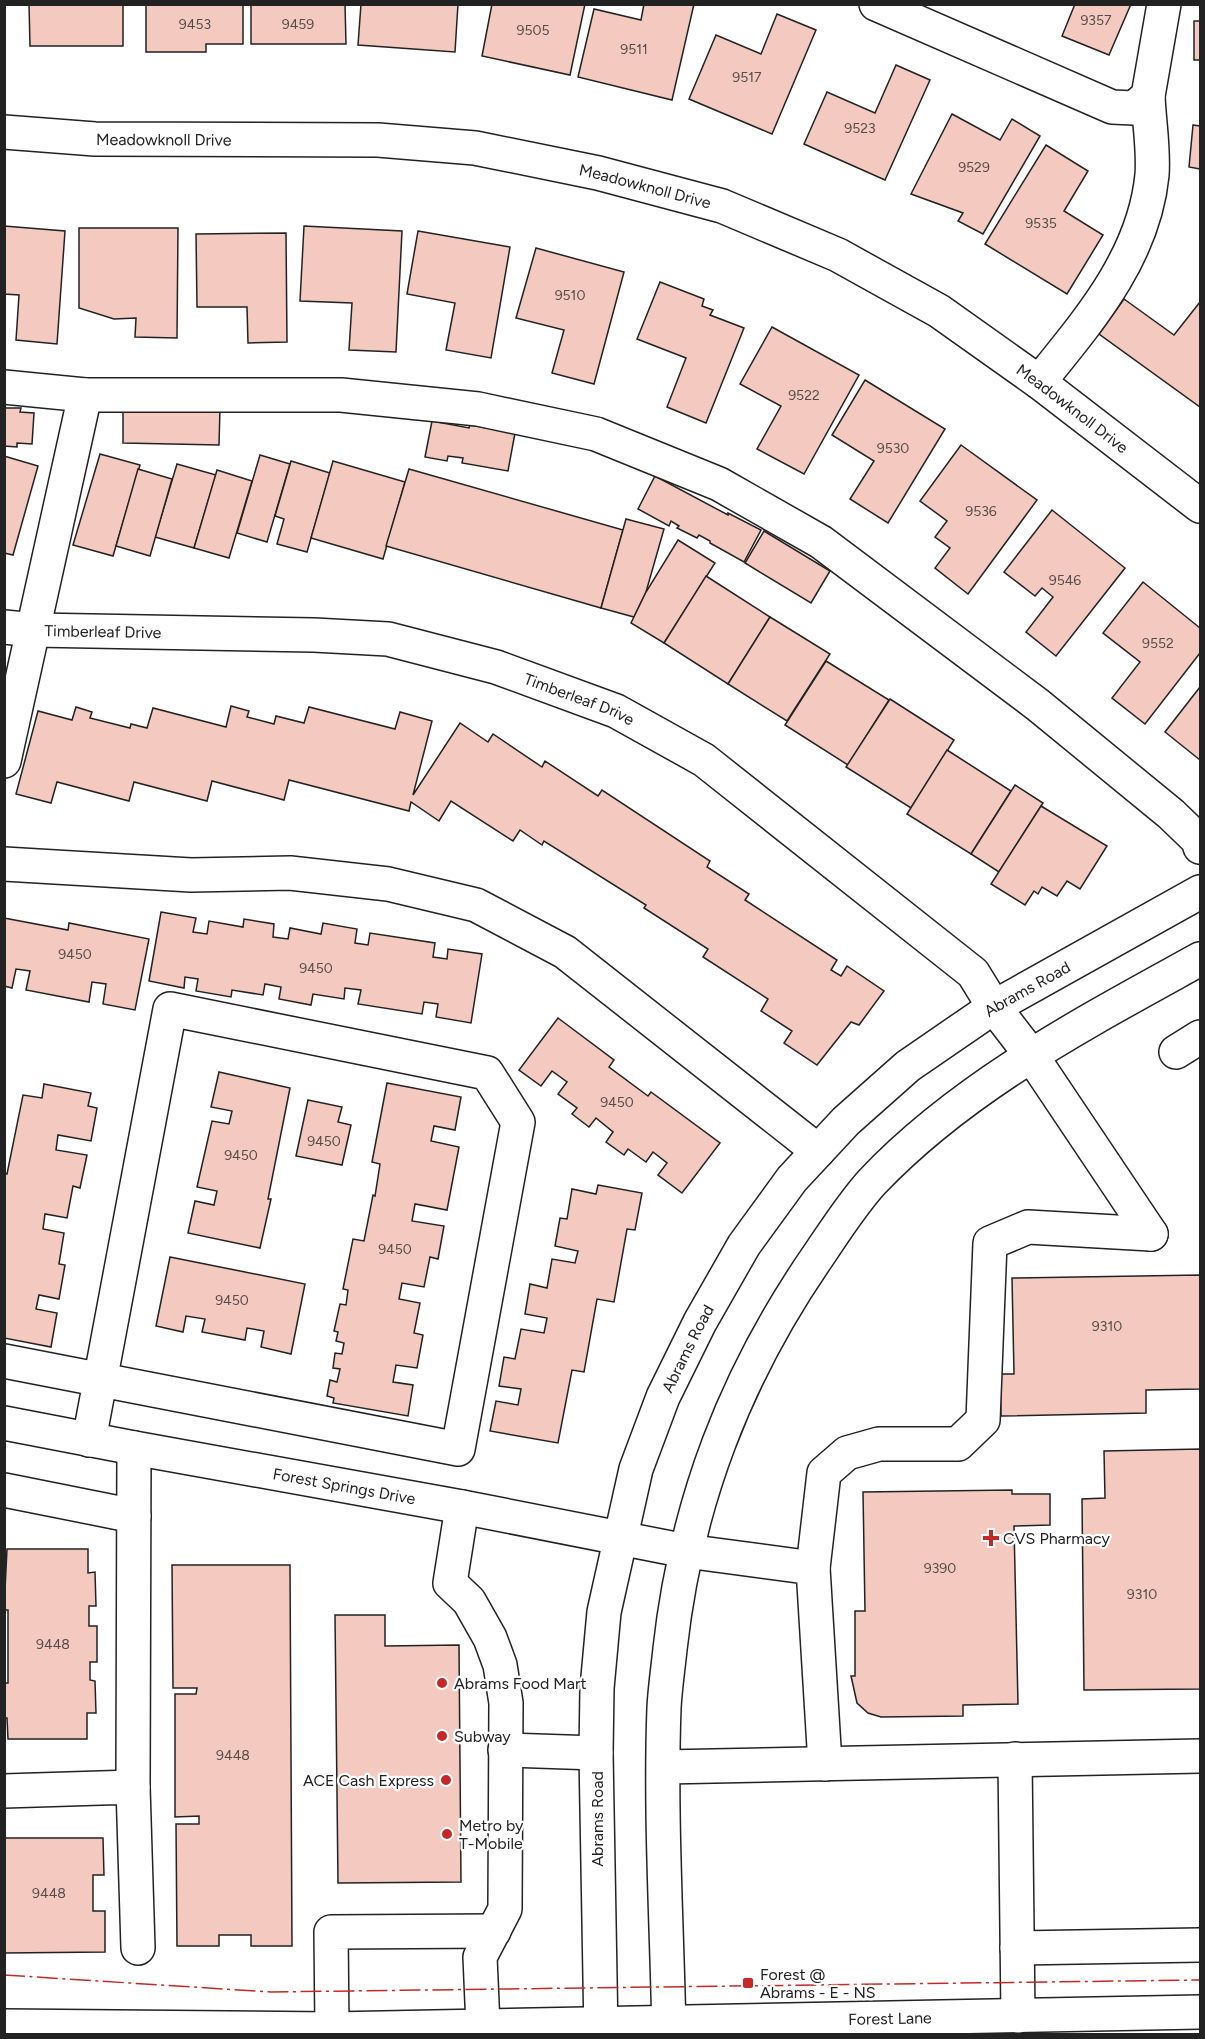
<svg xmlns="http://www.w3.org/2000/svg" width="1205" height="2039" font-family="Figtree,sans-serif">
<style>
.building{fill:#f3c9c0;stroke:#222;stroke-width:1.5}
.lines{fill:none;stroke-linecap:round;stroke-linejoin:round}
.minor-casing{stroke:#222;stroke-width:36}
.major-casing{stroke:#222;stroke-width:36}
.minor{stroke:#fff;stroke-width:33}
.major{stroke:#fff;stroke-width:33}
.power{stroke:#c62828;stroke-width:1.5;stroke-dasharray:21 4.5 3 4.5;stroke-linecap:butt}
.poi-dot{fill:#c62828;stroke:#fff;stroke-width:2}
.labels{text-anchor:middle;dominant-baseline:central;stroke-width:4.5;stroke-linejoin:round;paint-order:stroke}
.number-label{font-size:14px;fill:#564c4a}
.street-label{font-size:16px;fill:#222;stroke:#fff}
.poi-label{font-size:16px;fill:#222;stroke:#fff;text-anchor:start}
</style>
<rect width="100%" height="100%" fill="#fff"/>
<g class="building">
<path d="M29,4H123V46H30Z"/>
<path d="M146,4H243V44H206V52H146Z"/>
<path d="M251,4H345L346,44H251Z"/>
<path d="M361,4H458L455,52L358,45Z"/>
<path d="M492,4H585L570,75L482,56Z"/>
<path d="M644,4H694L672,100L578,77L594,9L641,20Z"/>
<path d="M1075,4H1131L1109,55L1062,36Z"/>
<path d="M777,14L816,30L772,134L689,99L716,35L761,54Z"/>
<rect x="1194" y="21" width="6" height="39"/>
<path d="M896,65L930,80L885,180L804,144L827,92L875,113Z"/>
<path d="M952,114L1000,140L1012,119L1040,136L983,234L958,221L963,213L911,194Z"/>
<path d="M1193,125L1200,126V169L1189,167Z"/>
<path d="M1046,145L1088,171L1064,211L1103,235L1067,294L985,244Z"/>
<path d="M4,226L65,231L57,344L16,340L19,295L4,294Z"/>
<path d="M304,226L402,231L396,352L349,350L352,303L300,301Z"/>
<path d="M79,228H178L177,338L135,337L136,318L114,319L79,308Z"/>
<path d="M418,231L510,247L491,358L446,350L455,303L407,294Z"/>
<path d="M286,233L287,342L248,343L247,307H197L196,234Z"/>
<path d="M536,248L624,272L594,384L552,373L564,330L516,318Z"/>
<path d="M660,282L704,299L702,306L713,310L710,315L744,328L706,423L667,407L686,358L637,339Z"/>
<path d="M1124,299L1174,335L1200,302V407L1099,334Z"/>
<path d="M772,327L859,375L804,474L757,449L781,406L740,384Z"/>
<path d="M865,380L945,429L888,523L850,499L874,461L832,435Z"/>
<path d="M138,407L220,408L219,445L123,443V412H138Z"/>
<path d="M4,408H21L20,412L34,413L32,444L17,443V447L4,446Z"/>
<path d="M432,421L469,428L470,425L515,433L508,471L462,463L463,458L448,456L447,461L425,457Z"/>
<path d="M961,445L1037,500L968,594L935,568L950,548L935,537L947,521L920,501Z"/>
<path d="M100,454L140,465L113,556L73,545Z"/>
<path d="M260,455L290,464L267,542L237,533Z"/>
<path d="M4,456L38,466L13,555L4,553Z"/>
<path d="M291,461L330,473L307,552L277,544L284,519L275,516Z"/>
<path d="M333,461L405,482L383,559L311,538Z"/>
<path d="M177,464L216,475L194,548L155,537Z"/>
<path d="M138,469L172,479L150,556L116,546Z"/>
<path d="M409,469L623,530L601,608L386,546Z"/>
<path d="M217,470L252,481L229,558L194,548Z"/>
<path d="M655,476L728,515V513L761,530L744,562L710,543V541L699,535L697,538L677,528L679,526L671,521L669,526L638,509Z"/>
<path d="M1052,510L1125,568L1056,656L1026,632L1053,597L1042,588L1035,596L1004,572Z"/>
<path d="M626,519L664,529L646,592L634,617L601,608Z"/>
<path d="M764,531L830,571L811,603L745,563Z"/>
<path d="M678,540L715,563L664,643L631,623L646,592Z"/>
<path d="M706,576L770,617L728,684L664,643Z"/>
<path d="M1143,582L1200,628V653L1145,724L1112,698L1140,662L1103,633Z"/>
<path d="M770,617L830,654L787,721L728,684Z"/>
<path d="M826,661L889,700L848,765L785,725Z"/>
<path d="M1200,687V760L1165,732Z"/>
<path d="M890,699L954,740L911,808L846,767Z"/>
<path d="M231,706L249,711L247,717L274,724L276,716L304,723L309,707L395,729L400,712L432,721L413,795L460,723L488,742L493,734L542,767L545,761L598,796L602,790L710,861L707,867L749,894L745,900L837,960L831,970L841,976L847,966L884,991L859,1025L851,1022L817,1065L784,1043L792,1031L761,1011L768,999L703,957L708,949L644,908L646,905L544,841L542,845L520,830L513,841L451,801L439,821L411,802L409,811L289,780L284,800L212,781L207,801L134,782L129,801L57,782L51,803L16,794L38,711L72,720L76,707L92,712L90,718L130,728L131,724L147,728L153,708L226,727Z"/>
<path d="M947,750L1011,791L971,854L907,814Z"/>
<path d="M1015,785L1043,803L999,872L971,854Z"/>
<path d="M1041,806L1107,846L1080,889L1067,881L1057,896L1042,887L1038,894L1034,891L1025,905L991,884Z"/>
<path d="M161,912L196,918L193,932L207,934L209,921L243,927L244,919L274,924L273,937L288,939L290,928L321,934L323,923L357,929L355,943L368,945L370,933L435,943L433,957L447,959L448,949L482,954L471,1023L436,1017L438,1004L424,1002L422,1014L358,1004L361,990L345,988L344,999L313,994L311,1005L279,999L281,987L265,984L263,995L232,990L231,997L196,991L198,979L185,977L184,988L149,981Z"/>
<path d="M4,918L68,930L69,923L149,939L135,1010L103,1004L106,984L92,982L89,1002L26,990L30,971L16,969L12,988L4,986Z"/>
<path d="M558,1018L614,1060L609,1067L648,1096L651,1092L720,1143L682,1193L658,1175L667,1163L653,1152L646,1162L628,1149L624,1155L606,1142L613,1132L596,1118L589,1127L572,1114L577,1108L558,1094L567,1082L552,1071L541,1086L519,1070Z"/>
<path d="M219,1072L290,1088L268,1199H271L260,1248L188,1233L195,1201L214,1205L217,1191L197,1187L212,1121L229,1124L232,1111L211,1107Z"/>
<path d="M387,1083L461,1097L455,1130L434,1126L431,1141L459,1147L447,1210L415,1204L412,1221L444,1226L438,1259L430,1257L424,1287L402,1283L399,1299L420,1303L414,1333L423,1335L417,1368L396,1365L393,1382L413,1385L408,1416L333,1403L334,1398L327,1396L330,1380L337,1382L340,1369L333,1368L335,1353L342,1354L344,1343L336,1341L338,1332L334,1331L340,1304L346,1305L348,1290L343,1289L353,1239L364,1241L373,1195L375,1196L380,1164L372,1162Z"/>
<path d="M44,1084L91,1093L88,1106L97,1108L91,1141L58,1135L56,1150L87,1155L80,1188L73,1186L67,1218L45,1214L43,1229L64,1233L59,1264L65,1265L59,1299L39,1295L36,1309L57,1313L51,1347L4,1338V1173L7,1174L23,1095L42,1098Z"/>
<path d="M308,1100L342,1107L338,1122L351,1125L342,1165L296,1156Z"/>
<path d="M598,1185L642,1193L635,1230L627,1229L614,1302L597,1299L584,1372L572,1370L558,1443L490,1431L496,1401L518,1405L521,1389L499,1386L504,1357L515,1359L521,1329L544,1333L547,1318L525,1314L530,1284L547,1288L552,1259L575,1263L578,1251L555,1246L560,1218L567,1219L572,1189L596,1194Z"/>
<path d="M170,1257L305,1284L291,1354L261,1347L264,1331L247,1328L245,1340L202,1332L205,1319L186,1316L183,1332L156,1326Z"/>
<path d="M1200,1275V1389L1146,1390V1413L1001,1416L1000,1374H1014L1012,1278Z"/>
<path d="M1200,1449V1689L1084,1690L1082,1499L1105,1498L1104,1451Z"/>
<path d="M1012,1490V1494H1050V1525L1014,1526L1018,1704L963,1705V1716L881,1717L868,1713L857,1703L851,1676H855V1611H865L863,1492Z"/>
<path d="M7,1549H88V1573L95,1572L96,1606H89V1626H97V1662H90V1680L95,1681L96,1713H87V1739H8L7,1718H4V1683H8V1610H4Z"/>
<path d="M172,1565H290L292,1946H251V1935H219V1946H177L176,1824H199V1816L175,1817V1694H196L197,1688H173Z"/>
<path d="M335,1615H385V1646L459,1645L461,1882L338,1883Z"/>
<path d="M4,1838H103L104,1875H93V1911H105V1952L4,1953Z"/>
</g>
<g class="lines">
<g class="minor-casing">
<g id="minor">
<path d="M876,4L1112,107L1134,108L1148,96L1164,4"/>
<path id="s1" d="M4,132L95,139L378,140L475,148L598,173L722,206L838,255L939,311L1039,382L1200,506"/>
<path d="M1039,382C1089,320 1144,257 1152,175C1154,149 1149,122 1148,96"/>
<path d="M4,387L85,395L4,761"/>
<path d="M85,395H341L478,409L596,434L719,484L821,542L1038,705L1171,814L1198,840L1200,847"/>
<path id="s2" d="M4,627L35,630L314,635L388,639L496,667L616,711L704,760L973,973L994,1007L1031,1055L1151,1234"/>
<path d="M4,864L191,875L290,873L388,884L476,905L565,952L818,1151"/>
<path d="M1176,1052L1200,1037"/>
<path d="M4,1361L458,1449L518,1122L487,1073L170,1009C142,1153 116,1297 89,1440"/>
<path id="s3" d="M4,1423L134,1448L462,1507L686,1551L813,1568L825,1764"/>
<path d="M4,1490L134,1516"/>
<path d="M462,1507L450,1583L469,1601L490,1638L500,1665L506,1703L505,1909L480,1957L483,2026"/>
<path d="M813,1568L824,1473L847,1453L879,1444H958L983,1420L990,1243L1028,1227L1151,1234"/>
<path d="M505,1750L596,1753"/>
<path d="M1015,1759L1018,2016"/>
<path d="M664,1767L1200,1756"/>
<path d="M133,1787L134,1448"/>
<path d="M4,1791L133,1787L138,1948"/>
<path d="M1017,1948L1200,1945"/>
<path d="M332,2029L331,1932L494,1931"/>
</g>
</g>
<g class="major-casing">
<g id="major">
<path id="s4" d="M4,2026L332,2029L1200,2012"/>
<path id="s5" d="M601,2034L596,1753L597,1688L604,1612L636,1469L663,1397L700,1322L744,1245L792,1179L846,1121L908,1066L994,1007L1200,892"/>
<path d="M669,2034C667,1926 660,1816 664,1708C665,1688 668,1669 670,1649C686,1504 735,1376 818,1256C835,1231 852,1204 872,1182C963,1086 1086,1022 1200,959"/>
</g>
</g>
<use href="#minor" class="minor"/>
<use href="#major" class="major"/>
<path class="power" d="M4,1975L271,1992L1200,1980"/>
</g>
<g class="poi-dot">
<path d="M988 1529h6v6h6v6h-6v6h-6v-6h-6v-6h6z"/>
<circle cx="442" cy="1683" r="6"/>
<circle cx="442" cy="1736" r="6"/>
<circle cx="446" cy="1780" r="6"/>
<circle cx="447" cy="1834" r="6"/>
<rect x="742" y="1977" width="12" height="12" rx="3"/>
</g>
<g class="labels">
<g class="number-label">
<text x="1096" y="20">9357</text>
<text x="195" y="24">9453</text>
<text x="298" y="24">9459</text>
<text x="533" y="30">9505</text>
<text x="634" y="49">9511</text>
<text x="747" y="77">9517</text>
<text x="860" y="128">9523</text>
<text x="974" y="167">9529</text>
<text x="1041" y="223">9535</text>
<text x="570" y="295">9510</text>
<text x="804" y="395">9522</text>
<text x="893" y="448">9530</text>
<text x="981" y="511">9536</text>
<text x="1065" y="580">9546</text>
<text x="1158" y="643">9552</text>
<text x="75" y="954">9450</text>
<text x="316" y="968">9450</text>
<text x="617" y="1102">9450</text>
<text x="324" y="1141">9450</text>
<text x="241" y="1155">9450</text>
<text x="395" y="1249">9450</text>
<text x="232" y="1300">9450</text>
<text x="1107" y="1326">9310</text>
<text x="940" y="1568">9390</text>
<text x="1142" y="1594">9310</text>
<text x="53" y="1644">9448</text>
<text x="233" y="1755">9448</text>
<text x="49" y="1893">9448</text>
</g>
<g class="street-label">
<text stroke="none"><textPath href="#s1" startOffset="160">Meadowknoll Drive</textPath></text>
<text stroke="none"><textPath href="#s1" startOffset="646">Meadowknoll Drive</textPath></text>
<text stroke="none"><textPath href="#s1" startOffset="1132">Meadowknoll Drive</textPath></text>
<text stroke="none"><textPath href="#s2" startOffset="99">Timberleaf Drive</textPath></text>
<text stroke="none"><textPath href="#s2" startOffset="585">Timberleaf Drive</textPath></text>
<text stroke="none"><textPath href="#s5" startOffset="1204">Abrams Road</textPath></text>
<text stroke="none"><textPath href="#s5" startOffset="700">Abrams Road</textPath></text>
<text stroke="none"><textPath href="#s3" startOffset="346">Forest Springs Drive</textPath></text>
<text transform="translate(597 1819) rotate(-90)">Abrams Road</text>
<text stroke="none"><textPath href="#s4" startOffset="886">Forest Lane</textPath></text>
</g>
<g class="poi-label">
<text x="1003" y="1538">CVS Pharmacy</text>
<text x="454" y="1683">Abrams Food Mart</text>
<text x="454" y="1736">Subway</text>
<text x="434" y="1780" text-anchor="end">ACE Cash Express</text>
<text x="459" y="1825">Metro by<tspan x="459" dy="18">T-Mobile</tspan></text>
<text x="760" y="1974">Forest @<tspan x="760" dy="18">Abrams - E - NS</tspan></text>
</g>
</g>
<rect width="1205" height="2039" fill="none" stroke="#222222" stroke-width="12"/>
</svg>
